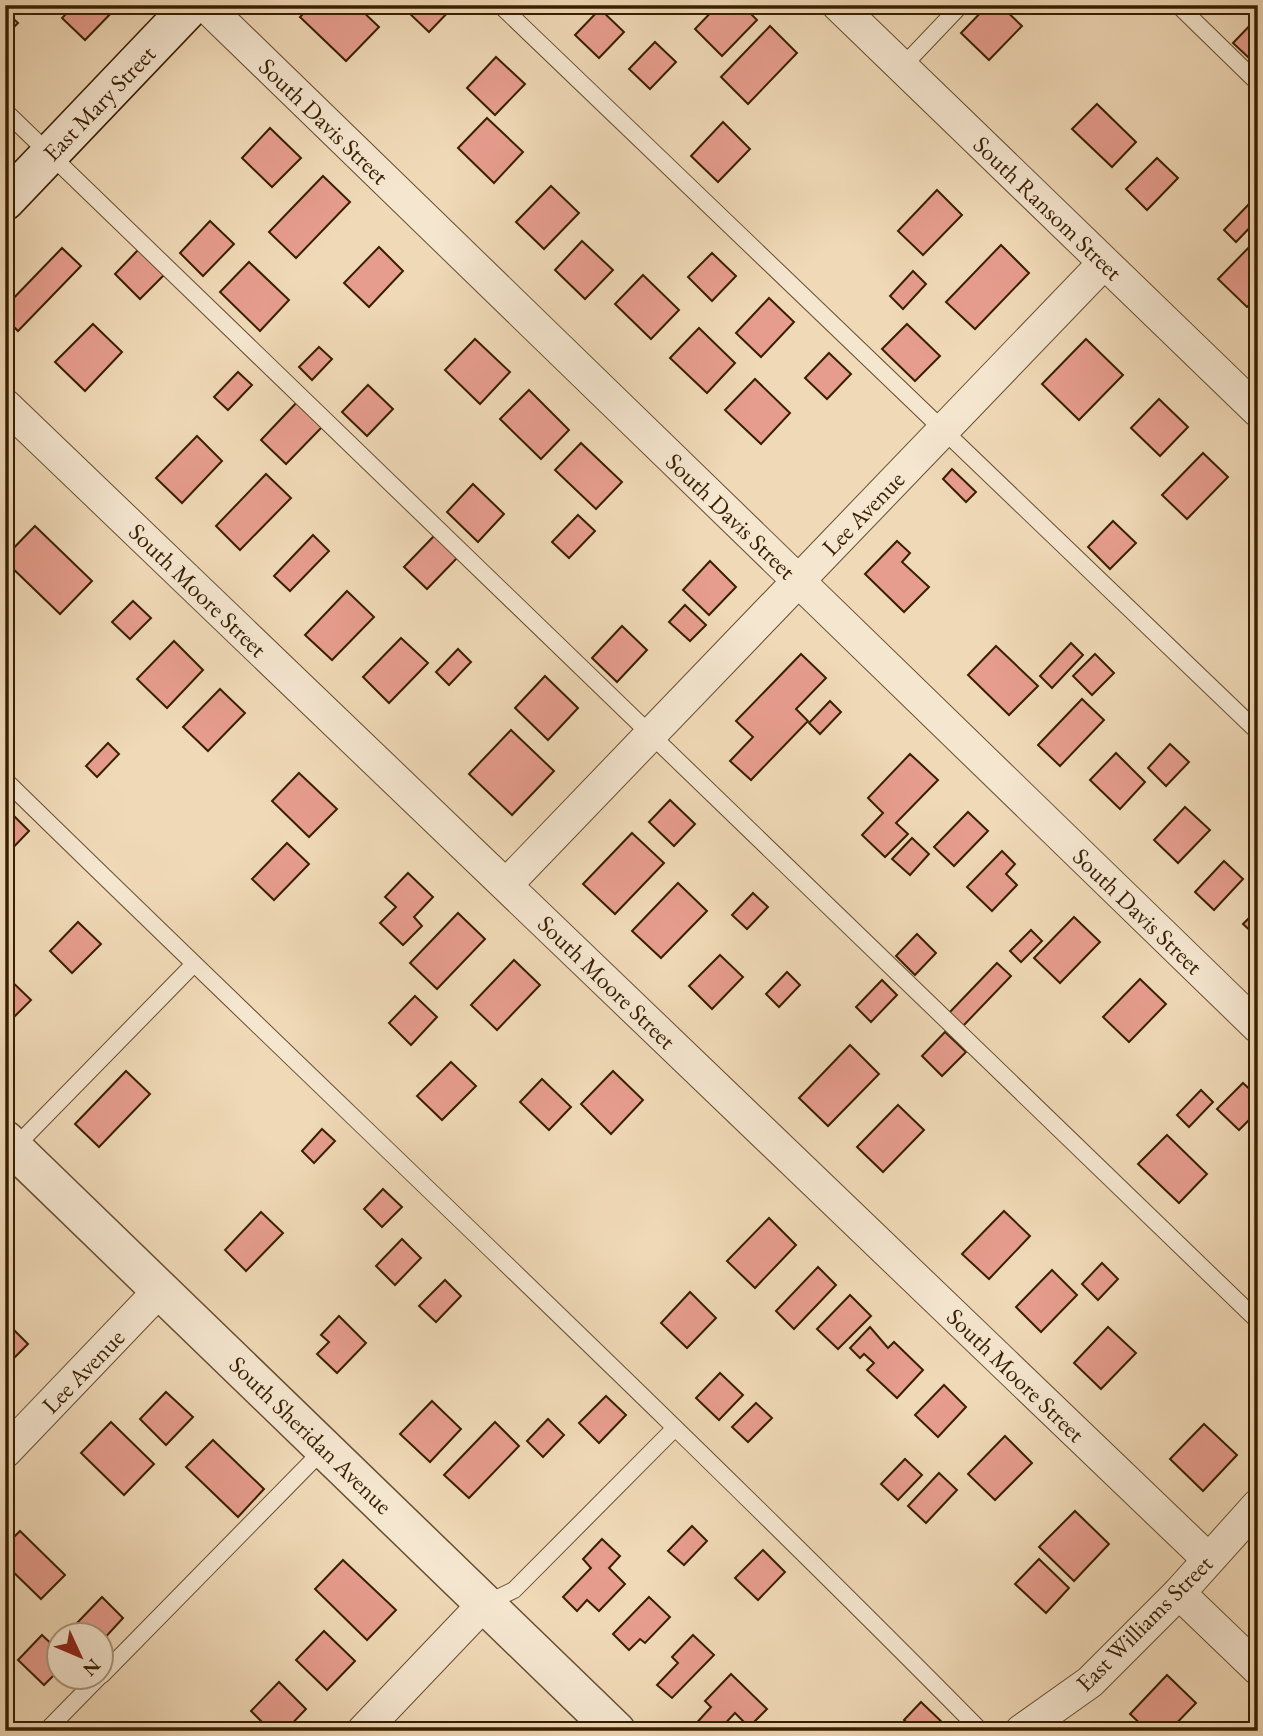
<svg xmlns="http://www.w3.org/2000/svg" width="1263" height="1736" font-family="'EB Garamond',serif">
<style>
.building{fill:#e79d8e;stroke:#381f01;stroke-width:2}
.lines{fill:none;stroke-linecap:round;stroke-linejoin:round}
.service-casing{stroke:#664e2e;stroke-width:18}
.minor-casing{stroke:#664e2e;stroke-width:34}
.tertiary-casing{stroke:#664e2e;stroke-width:41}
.secondary-casing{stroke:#381f01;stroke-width:41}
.service{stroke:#f5e6d0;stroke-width:16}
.minor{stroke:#f5e6d0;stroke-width:32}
.tertiary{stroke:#f5e6d0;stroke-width:38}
.secondary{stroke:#f5e6d0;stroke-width:38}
.labels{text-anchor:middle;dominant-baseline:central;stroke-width:5;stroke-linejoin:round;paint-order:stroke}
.street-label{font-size:24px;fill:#381f01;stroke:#f5e6d0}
</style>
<rect width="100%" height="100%" fill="#f0d9b7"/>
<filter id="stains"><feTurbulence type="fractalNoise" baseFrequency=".00286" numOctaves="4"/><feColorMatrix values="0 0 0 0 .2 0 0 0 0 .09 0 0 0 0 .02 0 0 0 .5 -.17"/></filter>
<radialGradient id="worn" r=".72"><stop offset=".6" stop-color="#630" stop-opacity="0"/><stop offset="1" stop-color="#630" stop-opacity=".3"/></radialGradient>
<g class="building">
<path d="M75,5H119L85,40L62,18Z"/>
<path d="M312,5H356L379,27L346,61L300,17Z"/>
<path d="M414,5H455L429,32L408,12Z"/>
<path d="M718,5H742L757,20L722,56L695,29Z"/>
<path d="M988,5H1000L1022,26L989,60L961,33Z"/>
<path d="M600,9L624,32L599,58L575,35Z"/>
<path d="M5,11L18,23L5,36Z"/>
<path d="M1258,17V52L1250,59L1233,43Z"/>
<path d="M770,26L797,53L748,104L721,77Z"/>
<path d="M655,42L676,62L650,89L629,69Z"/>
<path d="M496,57L525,84L495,115L467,88Z"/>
<path d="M1097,104L1136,142L1112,167L1072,129Z"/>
<path d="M487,118L523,152L494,183L458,148Z"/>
<path d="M723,122L750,149L718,182L691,156Z"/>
<path d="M270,128L301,158L272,187L242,158Z"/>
<path d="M1157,158L1178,178L1147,210L1126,189Z"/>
<path d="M323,176L350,202L296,258L269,232Z"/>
<path d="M551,186L579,213L544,249L516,222Z"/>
<path d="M937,190L962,215L923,255L898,231Z"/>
<path d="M1251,202L1258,209V219L1236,242L1224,230Z"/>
<path d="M210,221L234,244L203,276L180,253Z"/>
<path d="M1258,238V297L1247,307L1218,279Z"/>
<path d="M582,241L613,270L585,299L555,270Z"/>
<path d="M1001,245L1029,273L975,329L946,302Z"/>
<path d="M379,247L403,271L369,307L344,283Z"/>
<path d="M62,248L81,266L18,331L5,318V307Z"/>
<path d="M138,250L164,275L140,299L115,274Z"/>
<path d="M712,253L736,276L712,301L688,277Z"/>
<path d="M249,262L289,300L260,331L220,292Z"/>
<path d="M913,271L926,284L903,309L890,296Z"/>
<path d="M643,275L679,310L651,339L615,304Z"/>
<path d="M769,298L794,322L761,357L736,333Z"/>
<path d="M93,324L122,352L85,391L55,362Z"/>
<path d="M907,324L940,356L915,381L882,349Z"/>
<path d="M699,328L735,363L707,393L670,358Z"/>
<path d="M475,339L510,372L480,404L445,370Z"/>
<path d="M1086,339L1123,375L1079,420L1042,384Z"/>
<path d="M319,347L332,359L312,380L299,367Z"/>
<path d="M829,353L851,374L827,399L805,378Z"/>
<path d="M238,372L252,385L228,410L214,397Z"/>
<path d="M755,379L790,413L761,444L725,410Z"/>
<path d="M368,385L393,409L367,436L342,412Z"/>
<path d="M529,390L569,430L541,459L500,419Z"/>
<path d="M1159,399L1188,427L1160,456L1131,428Z"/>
<path d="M298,401L323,426L286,464L261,440Z"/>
<path d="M197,436L222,461L182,503L156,478Z"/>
<path d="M581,443L622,482L596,509L555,470Z"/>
<path d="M1203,453L1228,477L1187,519L1162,495Z"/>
<path d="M952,469L976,492L966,502L943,479Z"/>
<path d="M266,474L291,498L240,550L216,526Z"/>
<path d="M473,484L504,514L478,542L447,512Z"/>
<path d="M578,515L595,531L569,558L552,542Z"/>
<path d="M1113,521L1136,543L1110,569L1088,547Z"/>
<path d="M35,526L92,581L60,614L5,561V557Z"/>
<path d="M313,535L329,551L290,591L274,576Z"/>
<path d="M435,535L458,557L427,589L404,567Z"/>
<path d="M897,541L910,553L902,562L929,587L904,612L865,574Z"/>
<path d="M710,561L736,587L709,615L683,590Z"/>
<path d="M347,591L374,617L332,660L305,635Z"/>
<path d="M133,601L151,618L130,639L112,622Z"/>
<path d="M685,605L706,625L690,641L669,622Z"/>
<path d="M622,626L647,650L617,682L592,658Z"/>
<path d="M401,638L428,663L389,703L363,677Z"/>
<path d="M174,641L203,670L167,708L137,679Z"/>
<path d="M1071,643L1083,655L1052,688L1040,676Z"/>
<path d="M996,646L1038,686L1009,715L968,675Z"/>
<path d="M458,649L471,662L449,685L436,672Z"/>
<path d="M801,654L826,678L796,709L808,721L751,780L730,761L753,737L736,721Z"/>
<path d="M1095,654L1114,673L1092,695L1073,676Z"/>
<path d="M545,676L578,708L548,740L515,708Z"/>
<path d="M220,689L245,713L208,751L183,727Z"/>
<path d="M1082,699L1104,720L1060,766L1038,745Z"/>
<path d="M830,701L841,712L820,734L809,723Z"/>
<path d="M511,730L554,771L512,815L469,774Z"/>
<path d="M108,743L119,754L97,777L86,766Z"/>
<path d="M1170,744L1189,762L1166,786L1148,768Z"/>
<path d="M1116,753L1145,782L1120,809L1090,780Z"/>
<path d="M910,754L938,780L896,823L908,834L885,857L862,835L883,813L868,798Z"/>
<path d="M299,773L337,809L309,837L272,801Z"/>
<path d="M670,800L695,824L674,846L649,822Z"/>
<path d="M1185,807L1210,830L1178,863L1154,840Z"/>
<path d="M968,812L988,831L954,866L934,847Z"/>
<path d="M14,816L29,831L5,856V825Z"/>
<path d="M632,833L664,863L615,914L583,884Z"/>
<path d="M912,838L929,854L910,875L892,859Z"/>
<path d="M287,843L309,864L274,900L252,879Z"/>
<path d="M1002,851L1015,864L1006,874L1017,885L992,911L967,887Z"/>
<path d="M1224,861L1243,879L1214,910L1195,892Z"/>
<path d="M408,873L433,897L414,917L422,926L403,945L380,923L396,907L385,897Z"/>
<path d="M678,883L707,911L661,958L632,931Z"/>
<path d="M753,893L768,907L747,929L732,915Z"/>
<path d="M1258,909V938L1243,924Z"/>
<path d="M458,913L485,939L437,989L410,963Z"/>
<path d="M1074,917L1100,942L1060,983L1034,958Z"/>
<path d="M78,922L101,944L72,973L50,951Z"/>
<path d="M1031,930L1042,941L1021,962L1010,951Z"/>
<path d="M917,934L936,953L915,975L896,956Z"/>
<path d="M720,955L743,977L712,1009L689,986Z"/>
<path d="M514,960L540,985L497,1030L471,1005Z"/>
<path d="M997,963L1011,976L963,1026L949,1013Z"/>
<path d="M787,972L800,985L779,1007L766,994Z"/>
<path d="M5,975L31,1000L5,1026Z"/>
<path d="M1140,979L1166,1004L1129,1042L1103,1017Z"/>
<path d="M882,980L897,995L871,1022L856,1007Z"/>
<path d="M415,996L437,1017L411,1045L389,1023Z"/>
<path d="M945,1032L966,1052L942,1076L922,1056Z"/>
<path d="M850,1045L879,1074L828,1126L799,1098Z"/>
<path d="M451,1062L476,1086L442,1120L417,1096Z"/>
<path d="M126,1071L150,1094L99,1147L75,1124Z"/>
<path d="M613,1071L643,1100L611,1134L581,1104Z"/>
<path d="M542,1079L571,1107L549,1130L520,1102Z"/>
<path d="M1243,1083L1258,1097V1111L1239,1130L1217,1109Z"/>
<path d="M1201,1090L1213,1102L1189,1127L1177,1115Z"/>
<path d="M898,1105L924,1130L883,1172L857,1147Z"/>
<path d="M322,1129L335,1141L314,1163L302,1151Z"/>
<path d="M1167,1135L1207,1174L1179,1203L1138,1164Z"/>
<path d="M383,1189L402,1207L382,1227L364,1209Z"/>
<path d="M1004,1211L1030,1236L989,1279L962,1254Z"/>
<path d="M261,1212L283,1233L246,1271L225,1250Z"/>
<path d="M769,1218L796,1245L755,1288L727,1261Z"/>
<path d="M402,1239L421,1258L395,1285L376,1266Z"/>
<path d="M1102,1263L1118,1279L1098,1300L1082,1284Z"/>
<path d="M818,1267L836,1285L794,1329L776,1311Z"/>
<path d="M1052,1270L1077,1295L1041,1332L1016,1307Z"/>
<path d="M445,1280L461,1296L436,1322L419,1306Z"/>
<path d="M690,1292L716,1318L687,1348L661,1323Z"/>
<path d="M850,1295L871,1316L838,1349L817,1329Z"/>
<path d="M339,1316L366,1343L337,1373L317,1354L329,1342L321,1335Z"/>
<path d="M5,1321L28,1344L7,1365L5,1363Z"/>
<path d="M870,1327L888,1348L894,1342L923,1370L897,1398L867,1370L874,1363L864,1354L860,1358L850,1348Z"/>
<path d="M1108,1327L1136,1353L1101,1389L1074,1363Z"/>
<path d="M720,1373L743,1395L719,1420L696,1398Z"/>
<path d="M944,1385L966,1407L938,1437L915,1415Z"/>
<path d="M166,1392L193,1417L166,1445L140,1419Z"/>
<path d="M606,1396L626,1415L599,1443L579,1423Z"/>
<path d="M432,1401L461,1429L430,1462L400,1434Z"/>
<path d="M756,1403L772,1418L748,1442L732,1427Z"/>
<path d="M548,1419L564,1435L543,1457L527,1441Z"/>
<path d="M111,1422L154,1464L124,1495L81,1453Z"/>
<path d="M495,1422L519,1446L469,1498L444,1475Z"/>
<path d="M1204,1424L1237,1455L1203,1491L1170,1459Z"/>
<path d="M1005,1436L1032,1463L995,1500L968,1474Z"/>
<path d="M213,1440L264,1489L238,1517L186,1467Z"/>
<path d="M905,1459L922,1475L898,1500L881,1484Z"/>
<path d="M939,1473L957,1490L926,1523L908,1506Z"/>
<path d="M1075,1511L1109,1544L1074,1581L1039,1547Z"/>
<path d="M692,1526L707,1541L684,1565L668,1551Z"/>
<path d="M20,1531L65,1575L41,1599L5,1564V1546Z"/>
<path d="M602,1539L620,1556L609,1568L625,1584L599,1611L587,1600L577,1611L563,1597L591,1568L583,1559Z"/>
<path d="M763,1550L785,1572L758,1600L735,1578Z"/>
<path d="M1039,1559L1069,1588L1046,1613L1015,1584Z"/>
<path d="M343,1560L396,1610L367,1640L315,1589Z"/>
<path d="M102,1597L123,1618L102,1641V1634H89L77,1623Z"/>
<path d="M649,1597L670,1617L645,1643L640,1639L629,1650L613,1634Z"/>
<path d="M324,1631L355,1661L327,1690L296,1660Z"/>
<path d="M42,1635L60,1652V1669L44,1685L18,1660Z"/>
<path d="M693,1635L714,1655L672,1698L657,1685L678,1663L672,1657Z"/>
<path d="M731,1674L767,1709L749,1727L735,1713L718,1731H697L693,1727L711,1707L705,1701Z"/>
<path d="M1167,1675L1196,1703L1169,1731H1148L1130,1714Z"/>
<path d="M279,1682L306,1709L285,1731H271L251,1711Z"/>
<path d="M921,1702L946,1726L941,1731H916L904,1720Z"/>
<path d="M786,1724L794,1731H779Z"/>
</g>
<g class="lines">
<g class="service-casing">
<g id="service">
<path d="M500,5L1258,732"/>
<path d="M1178,5L1258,83"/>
<path d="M902,67L961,5"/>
<path d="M5,111L1258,1321"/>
<path d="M5,780C330,1098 662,1408 981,1731"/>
<path d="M14,1148L194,964"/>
<path d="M485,1604L514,1590L675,1428"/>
<path d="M102,1675L324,1449"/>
<path d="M46,1731L100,1676"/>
</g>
</g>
<g class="minor-casing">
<g id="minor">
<path d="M205,5L1258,1027"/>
<path d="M838,5L1258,411"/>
<path d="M5,405L1208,1559"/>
<path d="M506,885L1104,263"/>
<path d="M5,1452L160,1290"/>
<path d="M1179,1593L1258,1669"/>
<path d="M363,1731L484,1604"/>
<path d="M1021,1731L1090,1682L1179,1593L1258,1505"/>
</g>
</g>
<g class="tertiary-casing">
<path id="tertiary" d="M5,1140L616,1731"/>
</g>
<g class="secondary-casing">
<path id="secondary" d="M5,201L192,5"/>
</g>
<use href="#service" class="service"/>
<use href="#minor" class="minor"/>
<use href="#tertiary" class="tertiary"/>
<use href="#secondary" class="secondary"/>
</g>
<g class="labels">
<g class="street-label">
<text transform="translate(99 103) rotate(-46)">East Mary Street</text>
<text transform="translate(324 121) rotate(44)">South Davis Street</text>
<text transform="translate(1048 208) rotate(44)">South Ransom Street</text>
<text transform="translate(863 513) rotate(-46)">Lee Avenue</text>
<text transform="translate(731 516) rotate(44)">South Davis Street</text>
<text transform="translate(198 590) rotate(44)">South Moore Street</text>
<text transform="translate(1138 911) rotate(44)">South Davis Street</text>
<text transform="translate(607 982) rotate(44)">South Moore Street</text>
<text transform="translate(83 1371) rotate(-46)">Lee Avenue</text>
<text transform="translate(1016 1375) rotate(44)">South Moore Street</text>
<text transform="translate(311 1435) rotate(44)">South Sheridan Avenue</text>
<text transform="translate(1144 1623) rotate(-45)">East Williams Street</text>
</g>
</g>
<rect width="1263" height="1736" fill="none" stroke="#f0d9b7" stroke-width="28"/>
<rect x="7" y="7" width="1249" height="1722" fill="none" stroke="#381f01" stroke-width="3.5"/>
<rect x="14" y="14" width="1235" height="1708" fill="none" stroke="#381f01" stroke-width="2"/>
<g transform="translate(80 1656) rotate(134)"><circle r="33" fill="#f5e6d0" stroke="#a9967d" stroke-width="2"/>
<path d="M0-5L12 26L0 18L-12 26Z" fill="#8f2418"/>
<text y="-10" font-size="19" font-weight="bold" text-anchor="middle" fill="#381f01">N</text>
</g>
<rect width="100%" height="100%" filter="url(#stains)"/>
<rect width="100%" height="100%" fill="url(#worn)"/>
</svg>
